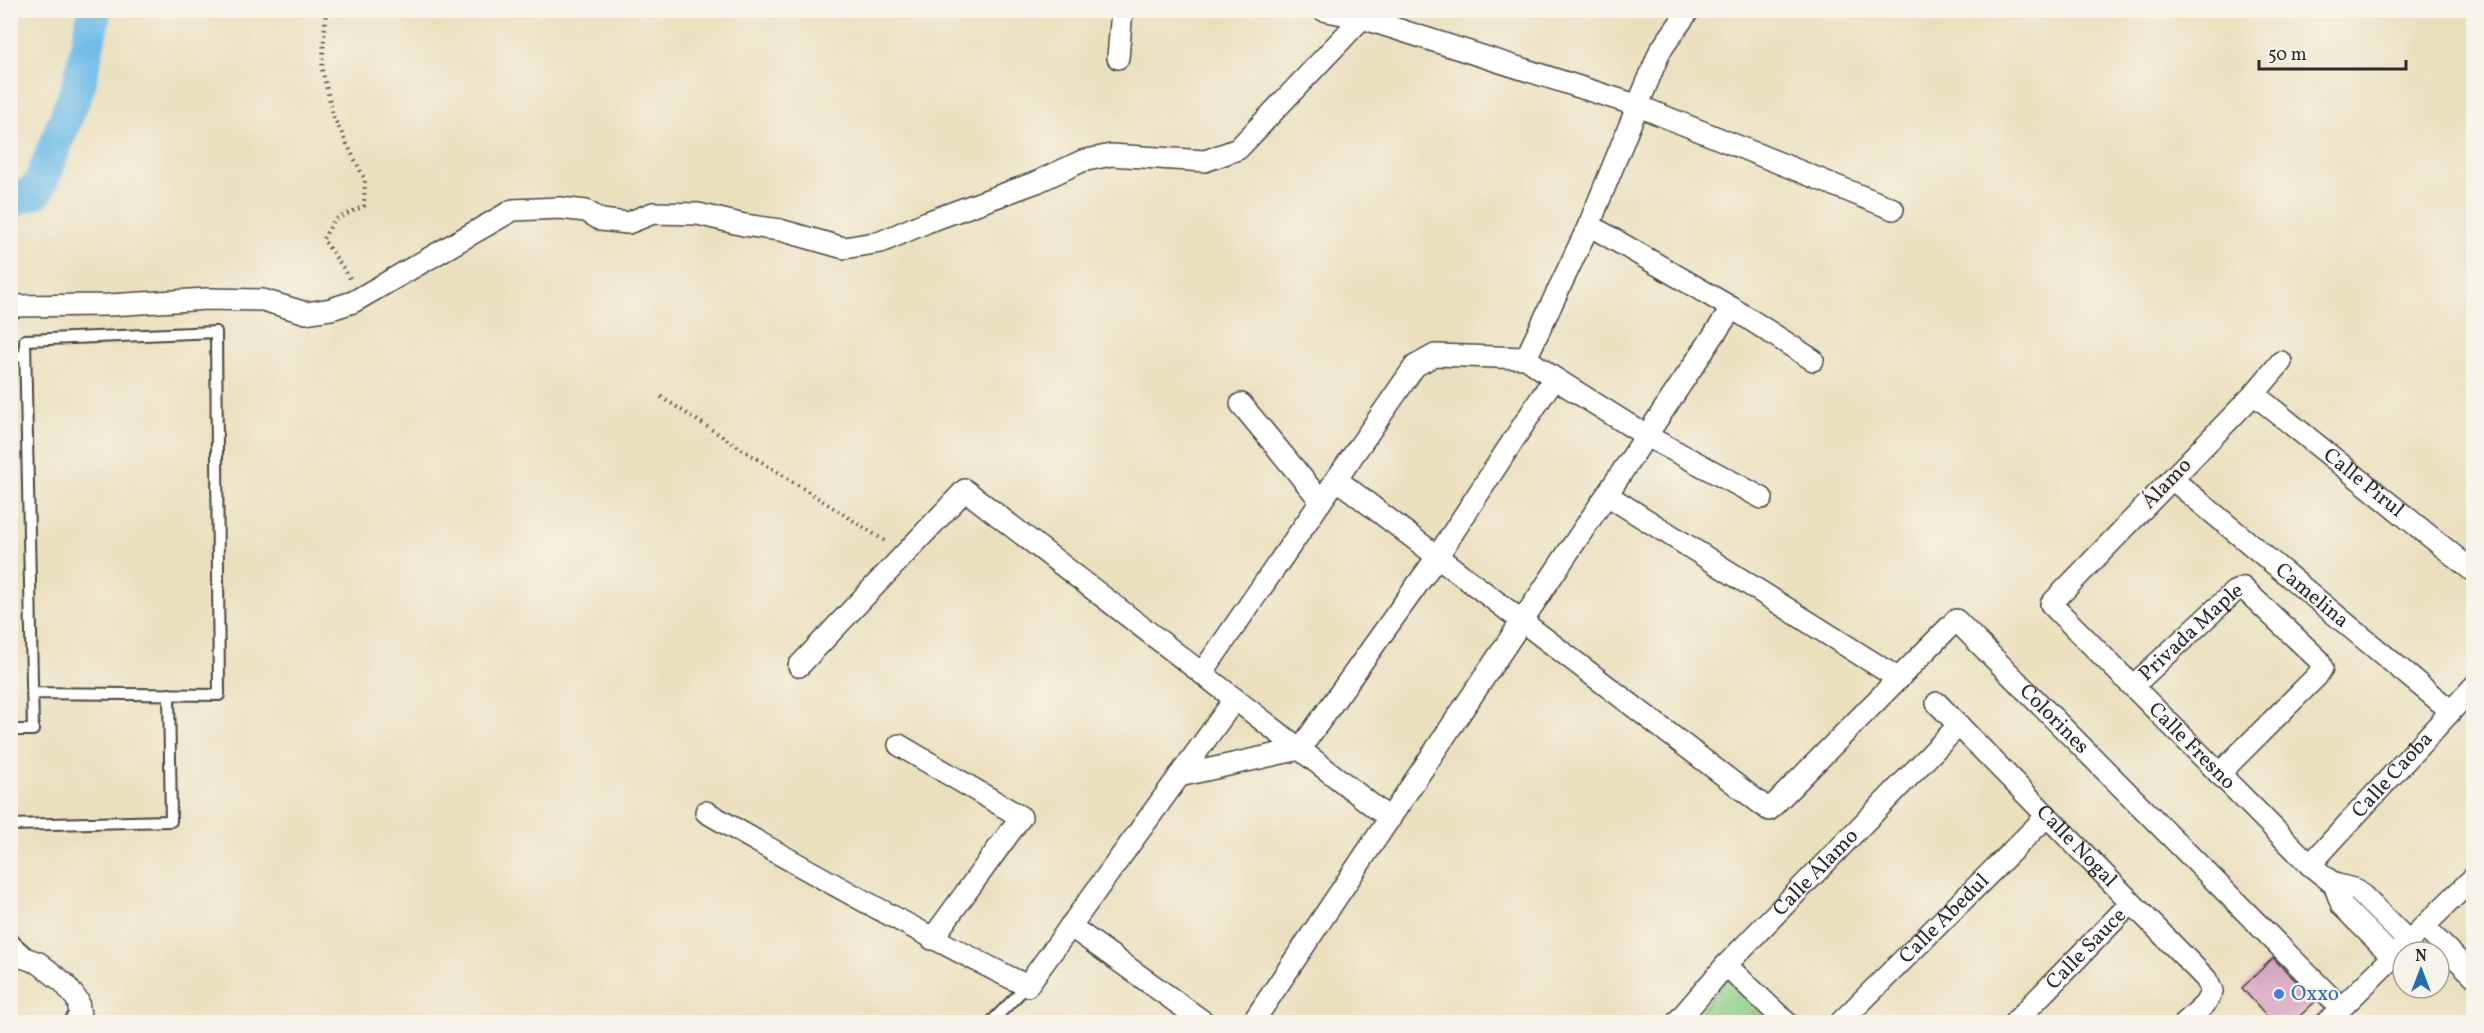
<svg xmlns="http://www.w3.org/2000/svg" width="2484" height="1033" font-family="Vollkorn,serif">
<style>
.grass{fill:url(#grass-tufts);stroke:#5c7c58;stroke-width:1.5}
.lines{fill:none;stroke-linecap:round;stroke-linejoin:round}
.river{stroke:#6dbce8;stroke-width:34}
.building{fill:#d6a1c1}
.lane-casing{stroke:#484641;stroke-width:14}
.street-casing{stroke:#484641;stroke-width:24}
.path{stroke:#484641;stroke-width:4;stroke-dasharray:1.5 4.5;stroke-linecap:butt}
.lane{stroke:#fff;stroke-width:10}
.street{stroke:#fff;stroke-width:21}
.shop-dot{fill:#3f7fe0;stroke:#f7f3e8;stroke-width:2}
.labels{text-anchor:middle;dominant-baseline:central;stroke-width:4.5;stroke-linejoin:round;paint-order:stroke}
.street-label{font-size:21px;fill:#2b2b2b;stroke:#f7f3e8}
.shop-label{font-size:21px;fill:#366cbe;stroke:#f7f3e8;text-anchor:start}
</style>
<defs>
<pattern id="grass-tufts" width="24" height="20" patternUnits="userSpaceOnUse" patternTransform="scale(1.5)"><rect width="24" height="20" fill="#8dce86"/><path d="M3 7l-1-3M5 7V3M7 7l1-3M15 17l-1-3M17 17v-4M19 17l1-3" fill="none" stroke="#7ab174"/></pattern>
</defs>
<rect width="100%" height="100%" fill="#f7f3e8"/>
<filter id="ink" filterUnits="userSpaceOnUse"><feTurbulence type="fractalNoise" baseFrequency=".0167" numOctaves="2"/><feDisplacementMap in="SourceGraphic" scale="12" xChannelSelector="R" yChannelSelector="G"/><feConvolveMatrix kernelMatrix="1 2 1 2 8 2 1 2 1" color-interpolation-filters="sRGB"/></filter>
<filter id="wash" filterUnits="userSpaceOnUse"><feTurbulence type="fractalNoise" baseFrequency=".008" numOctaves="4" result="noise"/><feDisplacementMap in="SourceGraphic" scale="24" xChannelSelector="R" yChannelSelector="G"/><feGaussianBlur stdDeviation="1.35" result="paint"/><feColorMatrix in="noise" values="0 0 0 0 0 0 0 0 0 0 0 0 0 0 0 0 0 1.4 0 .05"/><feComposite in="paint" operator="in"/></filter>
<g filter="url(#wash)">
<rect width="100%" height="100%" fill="#ebe0be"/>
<path class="grass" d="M1728,976L1775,1022L1693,1021Z"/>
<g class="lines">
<path class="river" d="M10,201L37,191L79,85L95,10"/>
</g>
<g id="blocks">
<path class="building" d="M2273,958L2316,1001L2292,1023H2273L2242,988Z"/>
</g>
</g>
<g filter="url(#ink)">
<use href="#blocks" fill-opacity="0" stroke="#484641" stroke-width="1.5"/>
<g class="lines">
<g class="lane-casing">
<g id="lane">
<path d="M10,357L25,356"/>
<path d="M10,730H33L25,340L216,332L219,695L33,693"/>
<path d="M10,825L171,821L169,694"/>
<path d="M10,938L28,954"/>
<path d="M991,1022L1027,986"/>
</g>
</g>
<g class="street-casing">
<g id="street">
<path d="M1323,10L1362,18L1636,105L1893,209"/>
<path d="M1118,58L1122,10"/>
<path d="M1589,225L1732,308L1813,360"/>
<path d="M10,306L109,305L207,299L263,300L306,313L331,309L353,302L513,210L560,208L586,211L601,220L628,223L653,213L698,214L744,225L780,230L844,248L881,242L927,222L1037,182L1082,161L1111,155L1205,161L1238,149L1362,18"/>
<path d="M1526,358L1589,225L1660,51L1689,10"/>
<path id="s1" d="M2281,362L2254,394L2051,604L2310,865L2334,884L2357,890L2409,942"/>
<path id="s2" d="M2254,394L2474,572"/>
<path d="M1241,404L1321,501"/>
<path id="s3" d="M1336,479L1769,810L1956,620L2341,1008"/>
<path id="s4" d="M2172,479L2451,711"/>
<path d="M1607,495L1899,679"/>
<path d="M799,666L965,490L1390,819"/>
<path d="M1202,673L1415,366L1435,355L1526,358L1554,378L1645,435L1762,498"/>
<path id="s5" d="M2134,685L2234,592L2243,588L2319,660L2322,668L2317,676L2219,774"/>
<path id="s6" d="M1937,703L2206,979L2212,991L2205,1004L2186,1022"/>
<path d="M899,745L1021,817L932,939"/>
<path d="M1179,776L1300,749L1437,557L1554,378"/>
<path d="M706,812C811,873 918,932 1027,986L1235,699"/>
<path id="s7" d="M2310,865L2474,686"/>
<path d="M2334,884L2342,906L2393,957"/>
<path d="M1070,926L1204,1022"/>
<path d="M2424,927L2474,976"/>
<path d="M10,953L39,963L64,983L78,1001L80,1016L75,1022"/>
<path d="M1726,965L1786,1022"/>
<path d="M1253,1022L1732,308"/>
<path id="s8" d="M1677,1022L1726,965L1959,725"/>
<path id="s9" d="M1841,1022L2047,816"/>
<path id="s10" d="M2015,1022L2131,903"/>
<path d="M2327,1022L2474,877"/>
</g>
</g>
<g class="path">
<path d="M326,10L322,69L334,118L365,180L364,206L334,220L323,239L352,281"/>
<path d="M661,397L888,543"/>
</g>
<use href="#lane" class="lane"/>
<use href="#street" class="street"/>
</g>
</g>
<circle class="shop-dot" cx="2279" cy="994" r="6"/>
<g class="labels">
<g class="street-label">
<text stroke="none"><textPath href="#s2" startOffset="141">Calle Pirul</textPath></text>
<text transform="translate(2167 484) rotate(-46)">Álamo</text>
<text stroke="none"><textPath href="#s4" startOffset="182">Camelina</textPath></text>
<text stroke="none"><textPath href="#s5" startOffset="78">Privada Maple</textPath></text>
<text stroke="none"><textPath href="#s3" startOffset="951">Colorines</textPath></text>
<text stroke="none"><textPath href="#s1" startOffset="534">Calle Fresno</textPath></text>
<text stroke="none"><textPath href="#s7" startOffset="122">Calle Caoba</textPath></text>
<text stroke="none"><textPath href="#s6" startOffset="200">Calle Nogal</textPath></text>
<text stroke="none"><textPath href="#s8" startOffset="204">Calle Álamo</textPath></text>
<text stroke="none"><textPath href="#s9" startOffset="146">Calle Abedul</textPath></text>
<text stroke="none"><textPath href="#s10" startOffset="102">Calle Sauce</textPath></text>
</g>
<g class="shop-label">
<text x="2291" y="994">Oxxo</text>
</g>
</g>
<rect width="2484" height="1033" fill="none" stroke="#f7f3e8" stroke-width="36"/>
<g transform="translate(2421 970)"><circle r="28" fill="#f7f3e8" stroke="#a5a39c" stroke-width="1.5"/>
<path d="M0-4.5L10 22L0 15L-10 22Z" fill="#1f6fb2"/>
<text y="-9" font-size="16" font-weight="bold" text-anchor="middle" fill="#2b2b2b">N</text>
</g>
<path d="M2259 60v9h147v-9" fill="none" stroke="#2b2b2b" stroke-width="3"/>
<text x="2268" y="60" font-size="18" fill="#2b2b2b" stroke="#f7f3e8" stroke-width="4.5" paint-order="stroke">50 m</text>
</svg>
